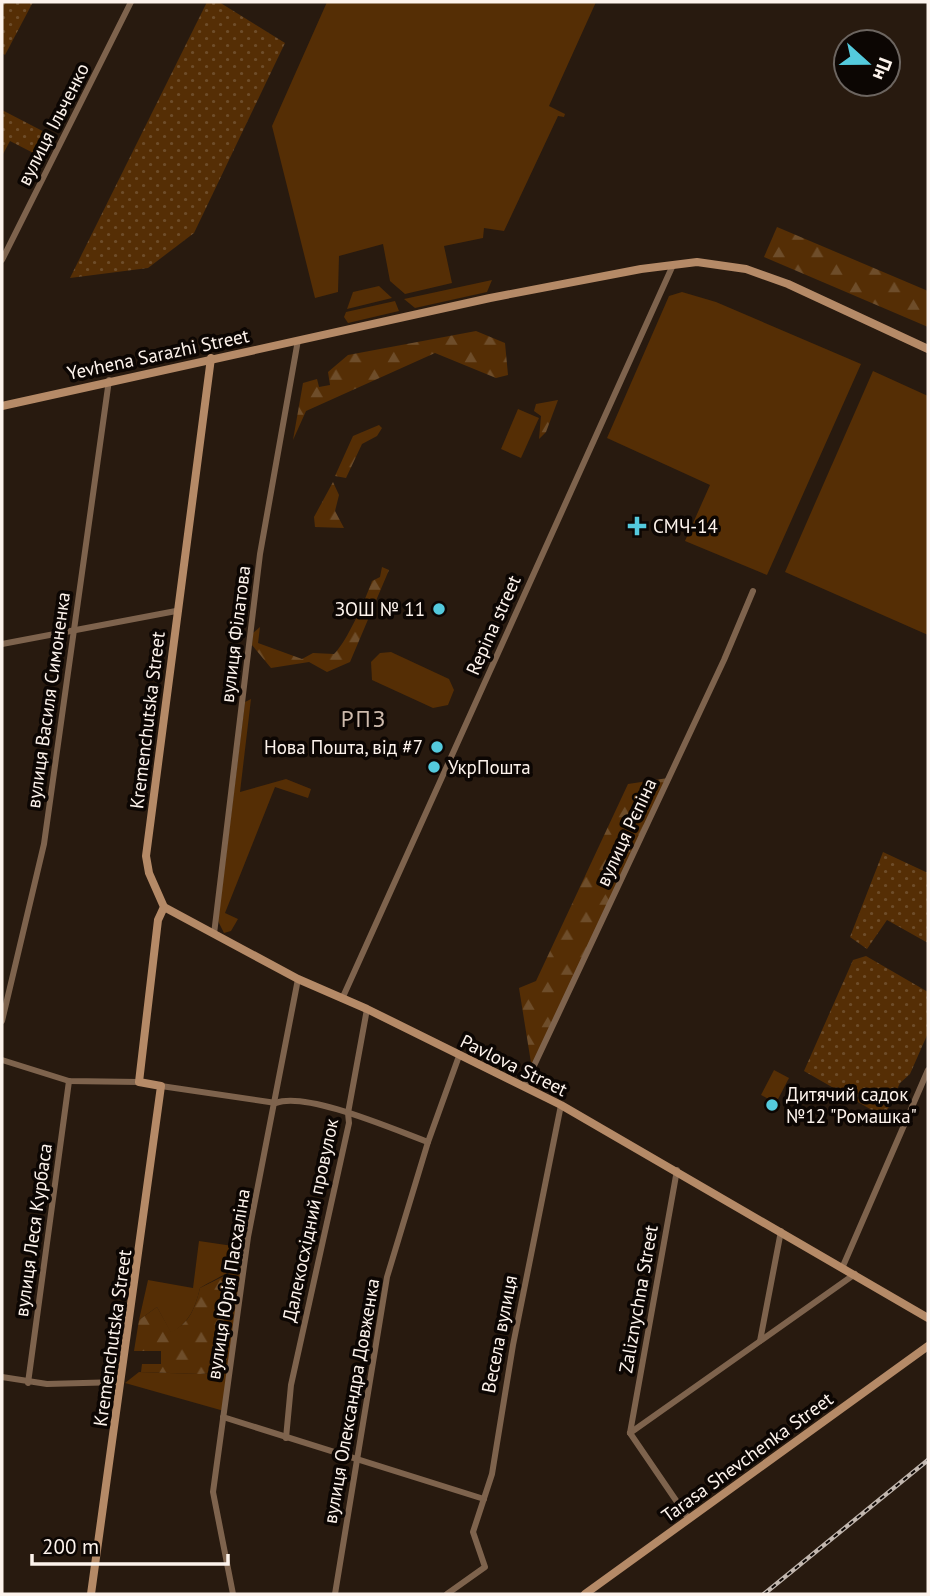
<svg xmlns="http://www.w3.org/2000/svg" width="930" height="1596" font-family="'PT Sans',sans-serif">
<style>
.green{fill:#552e05}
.forest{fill:url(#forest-firs)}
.garden{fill:url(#garden-dots)}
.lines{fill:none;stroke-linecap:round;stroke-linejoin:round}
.street{stroke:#7e634d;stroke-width:6}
.secondary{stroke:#b58a67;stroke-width:8}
.rail-casing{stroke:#c1b6ae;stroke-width:4.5}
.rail{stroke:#0c0603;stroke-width:2;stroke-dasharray:5;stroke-linecap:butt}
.poi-dot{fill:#54cadd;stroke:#0c0603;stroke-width:2.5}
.labels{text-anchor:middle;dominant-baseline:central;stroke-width:7;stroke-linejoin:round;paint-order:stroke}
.street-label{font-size:19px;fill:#fdf3ec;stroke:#0c0603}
.poi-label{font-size:19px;fill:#fdf3ec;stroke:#0c0603;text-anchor:start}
.quarter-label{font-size:23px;letter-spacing:2px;fill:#cebbad;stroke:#0c0603}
</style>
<defs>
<pattern id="forest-firs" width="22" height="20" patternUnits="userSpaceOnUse" patternTransform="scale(1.75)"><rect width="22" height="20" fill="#552e05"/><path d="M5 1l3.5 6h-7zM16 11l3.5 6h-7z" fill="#6e4d2a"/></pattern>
<pattern id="garden-dots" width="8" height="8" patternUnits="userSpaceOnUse" patternTransform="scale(1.75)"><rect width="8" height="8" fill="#552e05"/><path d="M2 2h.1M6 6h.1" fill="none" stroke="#6e4d2a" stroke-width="1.8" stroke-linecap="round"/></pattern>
</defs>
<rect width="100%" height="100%" fill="#281a0f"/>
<g class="green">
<path d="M327,2H596L549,106L565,114L564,117L558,116L504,231L484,228L483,238L444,246L452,283L405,294L390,281L383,244L339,256L338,292L315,298L272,126Z"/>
<path d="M492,280L487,292L415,308L404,299Z"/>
<path d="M379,286L392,298L347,309L353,292Z"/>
<path d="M682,292L716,302L861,364L767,575L685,541L710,485L607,438L669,296Z"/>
<path d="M395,301L399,311L348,323L344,317L346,312Z"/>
<path d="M873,371L928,396V635L785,572Z"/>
<path d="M518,409L539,418L521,458L501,449Z"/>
<path d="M391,652L449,679L454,690L448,705L433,708L372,680L371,662L380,653Z"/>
<path d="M251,699L240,792L286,779L311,789L308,798L275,787L225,913L238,919L231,931L224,933L218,921L245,702Z"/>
<path d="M774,1070L789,1078L776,1103L761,1095Z"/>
<path d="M243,1203L247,1204C245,1221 246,1221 248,1236C253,1267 220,1275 200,1288C195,1308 190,1322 171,1333L157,1307L139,1320L148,1280L193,1288L199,1241L233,1246Z"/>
<path d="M230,1371L224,1411L125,1383L139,1372L200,1374Z"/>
</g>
<g class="forest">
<path d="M777,227L928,291V327L764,257Z"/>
<path d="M476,331L505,343L508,375L496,378L435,353L306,411L293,440L303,383L317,379L319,387L330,385L328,372L348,355Z"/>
<path d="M558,400L546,432L539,439L541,416L534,411L536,404Z"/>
<path d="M379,425L382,428L377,436L362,444L346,478L335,476L353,436Z"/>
<path d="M333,482L339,495L335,511L344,528L315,527L314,517Z"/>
<path d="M382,567L389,570L350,662L327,672L309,662L271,668L252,645L253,633L260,627L258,643L302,659L313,653L334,654C347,642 366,598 372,581L380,577Z"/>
<path d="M668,778L532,1069L519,988L536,981L628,784Z"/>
<path d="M246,1257L230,1371L200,1374L141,1372L142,1364H161V1351H134L139,1320L157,1307L171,1332C190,1323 195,1308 200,1288L228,1274Z"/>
</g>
<g class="garden">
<path d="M2,2H33L5,55L2,53Z"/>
<path d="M207,2H219L285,43L194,233L148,268L70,278Z"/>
<path d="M2,110L56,138L45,159L10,141L2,156Z"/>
<path d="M883,852L928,873V943L887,920L867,949L850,937Z"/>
<path d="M866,956L928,992V1033L910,1074L900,1083L884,1117L804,1071L853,960Z"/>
</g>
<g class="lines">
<g class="street">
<path d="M2,260L131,2"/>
<path d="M2,644L176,611"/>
<path d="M214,934L260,554L298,340"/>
<path d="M342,999L673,265"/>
<path d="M2,1021L44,844L109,380"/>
<path d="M2,1060L69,1081L139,1082"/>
<path d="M161,1086L276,1103C306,1091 395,1130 428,1142"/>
<path d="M524,1087L724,660L753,591"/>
<path d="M843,1266L928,1070"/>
<path d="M760,1341L781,1231"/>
<path d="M2,1377L47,1384L120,1382"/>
<path d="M28,1383L69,1081"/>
<path d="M223,1417L484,1499"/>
<path d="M630,1433L855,1274"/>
<path d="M630,1433L677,1170"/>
<path d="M630,1433L688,1518"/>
<path d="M286,1438L291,1385L349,1123L348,1113L367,1009"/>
<path d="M233,1594L213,1492L248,1237L298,979"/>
<path d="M335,1594L387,1277L428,1142L459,1056"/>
<path d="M447,1594L485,1567L473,1532L492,1474L513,1345L561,1105"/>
</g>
<g class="secondary">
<path d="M2,406L490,298L641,269L697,262L746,269L788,284L928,349"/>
<path d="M164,907L298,979L367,1009L561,1105L928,1318"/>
<path d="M91,1594L161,1086L139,1082L158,920L164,907L149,873L146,856L211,358"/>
<path d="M585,1594L928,1346"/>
</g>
<g class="rail-casing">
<path id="rail" d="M764,1594L928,1460"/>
</g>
<use href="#rail" class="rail"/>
</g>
<g class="poi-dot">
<path d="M633.5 515.5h7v7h7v7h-7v7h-7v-7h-7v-7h7z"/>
<circle cx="439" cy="609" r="7"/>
<circle cx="437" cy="747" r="7"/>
<circle cx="434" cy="767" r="7"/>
<circle cx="772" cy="1105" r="7"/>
</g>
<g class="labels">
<g class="street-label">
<text transform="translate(53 124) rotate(-63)">вулиця Ільченко</text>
<text transform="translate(158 354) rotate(-12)">Yevhena Sarazhi Street</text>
<text transform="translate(493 625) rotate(-66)">Repina street</text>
<text transform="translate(235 634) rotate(-83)">вулиця Філатова</text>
<text transform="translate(48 700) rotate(-82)">вулиця Василя Симоненка</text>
<text transform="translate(147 720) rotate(-83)">Kremenchutska Street</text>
<text transform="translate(626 832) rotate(-65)">вулиця Рєпіна</text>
<text transform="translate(514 1065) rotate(26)">Pavlova Street</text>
<text transform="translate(310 1220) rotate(-78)">Далекосхідний провулок</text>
<text transform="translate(33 1230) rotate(-82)">вулиця Леся Курбаса</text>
<text transform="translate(228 1284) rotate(-81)">вулиця Юрія Пасхаліна</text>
<text transform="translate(638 1299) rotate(-80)">Zaliznychna Street</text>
<text transform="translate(499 1334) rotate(-79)">Весела вулиця</text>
<text transform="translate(112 1338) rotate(-82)">Kremenchutska Street</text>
<text transform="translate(351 1401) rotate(-80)">вулиця Олександра Довженка</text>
<text transform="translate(747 1457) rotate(-36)">Tarasa Shevchenka Street</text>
</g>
<g class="poi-label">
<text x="653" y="526">СМЧ-14</text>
<text x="425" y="609" text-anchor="end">ЗОШ № 11</text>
<text x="423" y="747" text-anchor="end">Нова Пошта, від #7</text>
<text x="448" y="767">УкрПошта</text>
<text x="786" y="1094">Дитячий садок<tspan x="786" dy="22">№12 "Ромашка"</tspan></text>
</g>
<g class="quarter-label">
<text x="364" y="718">РПЗ</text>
</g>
</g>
<rect width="930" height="1596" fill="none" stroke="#fdf3ec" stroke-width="7"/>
<g transform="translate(867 63) rotate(111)"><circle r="33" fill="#0c0603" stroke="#6c6560" stroke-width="2"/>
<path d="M0-5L12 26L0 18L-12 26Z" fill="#54cadd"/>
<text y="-10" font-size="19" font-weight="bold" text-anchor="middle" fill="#fdf3ec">Пн</text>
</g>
<path d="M32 1554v10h196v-10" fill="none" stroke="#fdf3ec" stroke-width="3.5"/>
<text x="42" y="1554" font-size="21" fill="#fdf3ec" stroke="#0c0603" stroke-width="5" paint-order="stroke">200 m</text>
</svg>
